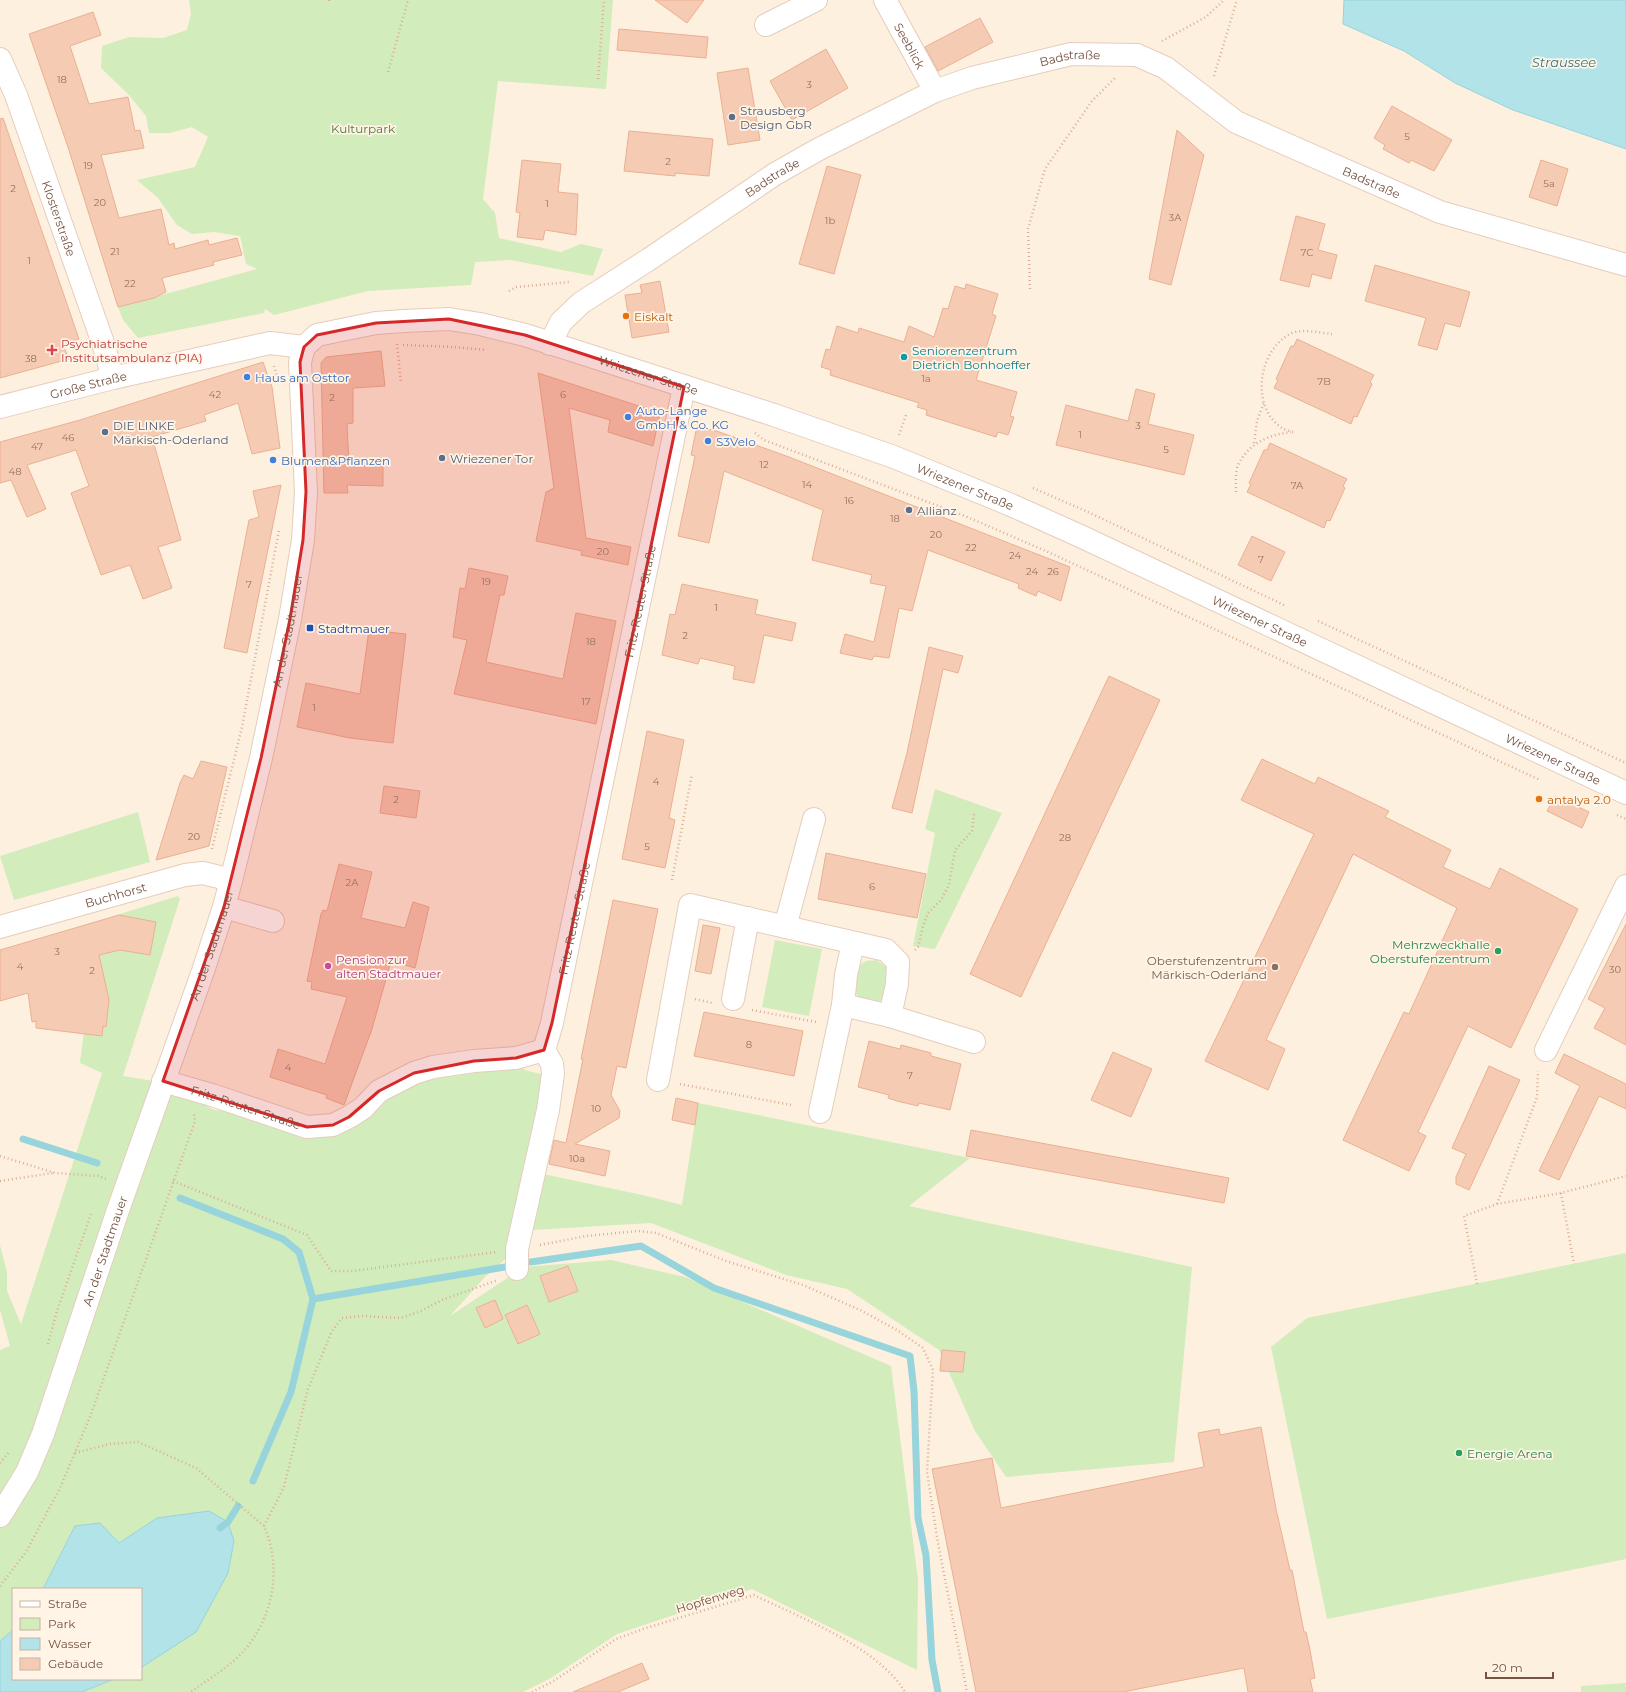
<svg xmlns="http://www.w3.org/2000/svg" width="1626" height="1692" font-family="Montserrat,sans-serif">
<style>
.green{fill:#d2ecbc;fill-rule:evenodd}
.water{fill:#b1e3e9;stroke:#97d4dc}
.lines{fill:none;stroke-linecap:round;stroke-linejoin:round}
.stream{stroke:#97d4dc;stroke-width:7}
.building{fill:#f6cbb3;stroke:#eab092}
.minor-casing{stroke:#e5cdbd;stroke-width:24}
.path{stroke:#daae97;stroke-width:2.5;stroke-dasharray:1 3;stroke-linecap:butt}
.minor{stroke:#fff;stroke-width:22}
.marked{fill:#d62828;fill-opacity:0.2;stroke:#d62828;stroke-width:3;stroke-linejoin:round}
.service-dot{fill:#5c6f8a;stroke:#fff4e6;stroke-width:1.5}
.food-dot{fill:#e8710a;stroke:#fff4e6;stroke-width:1.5}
.health-dot{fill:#e0444e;stroke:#fff4e6;stroke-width:1.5}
.culture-dot{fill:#0f9aa8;stroke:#fff4e6;stroke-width:1.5}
.shop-dot{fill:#3f7fe0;stroke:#fff4e6;stroke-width:1.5}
.transit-dot{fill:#1a4fb4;stroke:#fff4e6;stroke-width:1.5}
.leisure-dot{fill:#2e9e5b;stroke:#fff4e6;stroke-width:1.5}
.hotel-dot{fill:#d1479c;stroke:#fff4e6;stroke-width:1.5}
.education-dot{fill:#8d6e63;stroke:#fff4e6;stroke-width:1.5}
.labels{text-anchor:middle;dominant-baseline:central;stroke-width:3.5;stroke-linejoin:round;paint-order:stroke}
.number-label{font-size:10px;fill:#967260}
.street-label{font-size:12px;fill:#765444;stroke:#fff4e6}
.service-label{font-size:12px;fill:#4e5e75;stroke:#fff4e6;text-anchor:start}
.park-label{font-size:12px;fill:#4e7739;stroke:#fff4e6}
.food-label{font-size:12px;fill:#c56008;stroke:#fff4e6;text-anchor:start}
.health-label{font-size:12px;fill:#be3a42;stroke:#fff4e6;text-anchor:start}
.culture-label{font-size:12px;fill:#0d838f;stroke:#fff4e6;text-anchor:start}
.shop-label{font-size:12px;fill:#366cbe;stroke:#fff4e6;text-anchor:start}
.transit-label{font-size:12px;fill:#164399;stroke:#fff4e6;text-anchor:start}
.leisure-label{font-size:12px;fill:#27864d;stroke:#fff4e6;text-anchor:end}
.hotel-label{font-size:12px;fill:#b23c85;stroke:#fff4e6;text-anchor:start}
.education-label{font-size:12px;fill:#785e54;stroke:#fff4e6;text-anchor:end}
.water-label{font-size:13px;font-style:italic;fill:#37757e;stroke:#fff4e6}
</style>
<rect width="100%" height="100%" fill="#fef0de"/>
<g class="green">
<path d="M189,0H613L606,89L498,81L483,199L495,213L499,238L561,252L581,244L603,249L593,276L511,260L475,262L471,285L368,291L274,315L265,309L264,313L138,338L123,320L118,307L257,269L246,264L240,236L214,232L192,234L177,225L158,198L137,180L195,167L208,137L192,127L170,133H149L146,116L129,95L101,68L102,46L129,37L163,38L187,30L191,14Z"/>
<path d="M935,789L1002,813L935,949L913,946L935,833L925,829Z"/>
<path d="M138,812L150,862L14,900L0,856Z"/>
<path d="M178,896L180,899L123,1076L160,1082L214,1110L265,1114L307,1127L379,1091L516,1058L525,1070L544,1075L509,1256L485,1277L450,1316L524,1267L611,1260L685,1277L891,1366L918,1580L917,1670L752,1589L617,1634L551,1678L523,1692H0V1350L10,1346L0,1310V1245L7,1272V1291L21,1324L102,1073L80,1063L88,999L72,929ZM13,1589H141V1679H13Z"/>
<path d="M775,940L822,949L809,1016L762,1007Z"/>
<path d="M876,960L887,967L886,996C879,1004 863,1008 857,995C852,986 856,965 866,961C869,960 873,961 876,960Z"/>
<path d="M698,1103L970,1158L909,1206L1192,1267L1174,1462L1006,1477L975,1431L939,1350L847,1289L786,1275L651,1223L532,1230L543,1174L647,1196L682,1205Z"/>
<path d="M1626,1253V1559L1327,1619L1271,1347L1307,1318Z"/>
<path d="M1626,1683V1692H1581V1686Z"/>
</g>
<g class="water">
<path d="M1344,0H1626V149L1513,110L1455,83L1404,51L1343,24Z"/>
<path d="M209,1511L228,1522L234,1541L228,1573L196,1632L142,1667L141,1668V1589H43L75,1526L100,1523L119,1543L157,1518Z"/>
<path d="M13,1630V1679H114L82,1692H0V1641Z"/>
</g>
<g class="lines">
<g class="stream">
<path d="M23,1139L97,1163"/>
<path d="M180,1198L283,1239L299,1252L313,1299"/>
<path d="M531,1262L641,1246L714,1288L910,1356L914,1391L918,1518L926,1555L932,1660L938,1692"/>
<path d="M253,1481L291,1392L313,1299L505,1267"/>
<path d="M220,1528L228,1522L238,1506"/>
</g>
</g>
<g class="building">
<path d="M655,0H704L687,23Z"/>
<path d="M93,12L101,35L70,46L89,104L128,97L135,131L140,130L144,148L101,155L119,218L161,209L169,245L174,243L175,249L208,240L209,245L237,238L242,255L213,262L214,265L162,278L166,292L154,298L118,307L68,147L29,34Z"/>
<path d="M980,18L993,42L938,71L925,47Z"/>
<path d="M619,29L708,37L706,58L617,50Z"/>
<path d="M826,49L848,88L792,120L770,81Z"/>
<path d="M748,68L760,140L728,145L717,73Z"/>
<path d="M1392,106L1452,140L1434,171L1411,160L1409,163L1383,149L1385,145L1374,138Z"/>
<path d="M3,118L79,339L63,345L69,359L0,378V119Z"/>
<path d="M1177,130L1204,155L1171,285L1149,279Z"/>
<path d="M629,131L713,139L709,176L675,173V176L624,171Z"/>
<path d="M522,160L561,164L558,192L578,194L576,235L545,230L543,240L517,237L520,213L516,212Z"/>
<path d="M1541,160L1568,169L1557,206L1529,197Z"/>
<path d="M827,166L861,175L834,274L799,264Z"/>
<path d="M1296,216L1325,224L1318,250L1337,255L1331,279L1312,274L1309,287L1280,280Z"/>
<path d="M1375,265L1470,292L1460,327L1445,323L1437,350L1418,345L1426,318L1365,301Z"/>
<path d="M660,281L669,332L632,338L625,295L642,293L640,285Z"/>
<path d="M966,284L998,294L992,314L996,316L976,380L1017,392L1010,416L1014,417L1008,435L998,432L996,437L926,415L927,410L917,407L919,403L830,375L831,370L821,367L826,349L830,350L837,326L858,333L859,328L904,342L909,326L934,337L943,308L948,309L955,286L965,289Z"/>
<path d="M1297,339L1374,375L1370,382L1372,384L1357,417L1354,416L1351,424L1274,388L1278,380L1276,379L1291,346H1294Z"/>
<path d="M381,351L385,386L353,388V423L347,424L349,465L383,466V486L347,485L348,493H324L321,363L326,357Z"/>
<path d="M263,362L272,387L280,448L252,454L238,403L204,415L206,421L152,437L181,540L158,547L172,588L143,599L130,565L101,575L71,493L89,486L76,450L27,465L46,509L27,517L11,480L0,483V442L80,420Z"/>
<path d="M538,373L660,413L653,446L608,432L610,420L569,408L586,538L631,547L628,565L581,555L582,551L536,541L546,492L554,488Z"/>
<path d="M1136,389L1155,394L1148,424L1194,435L1184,475L1056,445L1066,405L1128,421Z"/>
<path d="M697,426L710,430L711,429L789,457L1070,567L1061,601L1038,591L1036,596L1018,588L1019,584L928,550L912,611L899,608L889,658L874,656L872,660L840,653L845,634L874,642L886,586L870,583L872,575L812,560L823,510L724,471L709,543L678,536L695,456L691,455Z"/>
<path d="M1270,443L1347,479L1343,486L1345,488L1330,521L1327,520L1324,528L1247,492L1251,484L1249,483L1264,450H1267Z"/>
<path d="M281,485L247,653L224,648L249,520L259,517L253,491Z"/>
<path d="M1252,536L1285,552L1271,581L1238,565Z"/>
<path d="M469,568L508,576L504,595H500L486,662L563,679L576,613L616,621L596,724L454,694L467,640L453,637L460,588L465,589Z"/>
<path d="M682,584L758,600L755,614L796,623L792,641L764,635L754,683L733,679L735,666L700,658L698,664L662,655L670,614L675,615Z"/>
<path d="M369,630L406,634L393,743L350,738L297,727L306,683L360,694Z"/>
<path d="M929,647L963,656L958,673L943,669L912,813L892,808L907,753Z"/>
<path d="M1109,676L1160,700L1021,997L970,974Z"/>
<path d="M647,731L684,740L669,818L675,820L665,868L622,859Z"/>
<path d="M1262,759L1315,784L1318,777L1389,811L1385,817L1451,850L1443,867L1490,889L1500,868L1578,909L1511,1048L1468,1026L1418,1132L1426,1136L1409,1171L1343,1140L1404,1012L1409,1014L1457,908L1353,854L1266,1040L1285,1049L1268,1090L1205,1061L1314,834L1241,800Z"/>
<path d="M201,761L227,767L209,846L156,860L180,783L184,775L193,779Z"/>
<path d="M384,786L420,791L416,818L380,813Z"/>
<path d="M1555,796L1589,812L1582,828L1547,811Z"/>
<path d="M826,853L926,874L917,918L818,899Z"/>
<path d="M339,864L372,872L361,918L405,928L413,902L429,907L415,968L391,961L372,1029L344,1105L326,1098L327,1095L270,1077L278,1049L325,1064L347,997L311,989L312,982L307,981L321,914L323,910L327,911Z"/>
<path d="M613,900L658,909L626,1068L617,1066L611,1095L620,1111L619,1118L575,1144L610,1151L605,1176L549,1164L554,1140L566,1143L583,1059H581Z"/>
<path d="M119,915L156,922L150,955L120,950L99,955L109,1000L106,1027L103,1026L102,1036L36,1028V1021L32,1022L28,993L0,1001V950Z"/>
<path d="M1626,924V1045L1594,1028L1605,1008L1588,999Z"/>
<path d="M703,925L720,928L711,974L695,971Z"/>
<path d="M704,1012L803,1031L794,1076L694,1056Z"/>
<path d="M869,1041L900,1049L901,1045L931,1053V1056L961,1064L950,1110L919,1103L918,1106L897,1101L888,1098L889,1095L858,1087Z"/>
<path d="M1113,1052L1152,1069L1131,1117L1091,1100Z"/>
<path d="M1564,1054L1626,1084V1109L1599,1096L1559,1180L1539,1171L1580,1086L1555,1073Z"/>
<path d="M1489,1066L1520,1080L1469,1190L1456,1184V1177L1466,1154L1452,1148Z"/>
<path d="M676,1098L698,1103L695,1125L672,1120Z"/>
<path d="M971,1130L1229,1178L1224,1203L966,1156Z"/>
<path d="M568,1266L578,1291L549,1302L540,1276Z"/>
<path d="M495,1300L503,1319L485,1328L476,1308Z"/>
<path d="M527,1305L540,1334L518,1344L505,1315Z"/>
<path d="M942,1350L965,1352L963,1372L940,1371Z"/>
<path d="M1261,1427L1276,1509L1290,1570H1292L1304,1632H1306L1310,1650L1315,1678L1310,1679L1313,1692H1248L1244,1668L1123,1692H976L932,1469L992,1458L1001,1508L1204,1467L1198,1433L1219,1429L1220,1435Z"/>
<path d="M642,1663L649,1679L618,1692H573Z"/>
</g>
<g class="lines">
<g class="minor-casing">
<g id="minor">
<path id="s1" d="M885,0L935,91"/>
<path d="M766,25L816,0"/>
<path id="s2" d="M0,59L16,95L103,343L113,378"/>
<path id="s3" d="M550,344L561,322L581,303L648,260L775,174L819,149L935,91L972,78L1071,54L1137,55L1166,68L1236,122L1440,212L1626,265"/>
<path id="s4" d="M0,407L113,378L270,343L304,347"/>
<path d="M224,907L273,921"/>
<path id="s5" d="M0,927L185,875L203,873L231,880"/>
<path d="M785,927L814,819"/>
<path d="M733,999L748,918"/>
<path d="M890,1016L974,1042"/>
<path id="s6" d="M544,1050L552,1023L684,387"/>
<path d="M1546,1050L1626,886"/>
<path d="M658,1080L690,905L886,950L898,962L897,984L890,1016L843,1005L846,975L853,943"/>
<path id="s7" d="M163,1081L212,1095L307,1127L333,1125L349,1117L363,1108L379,1091L414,1073L433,1067L474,1061L516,1058L544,1050"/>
<path d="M820,1112L843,1005"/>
<path d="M517,1269V1249L548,1110L553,1074L552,1064L544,1050"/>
<path id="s8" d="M0,1516L27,1472L43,1434L118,1210L203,971L224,907L233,873L261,758L290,619L303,540L306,492L300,362L304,347L317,335L376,323L404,321L449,319L480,324L525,335L774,415L894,457L1011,505L1078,535L1626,793"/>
</g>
</g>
<g class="path">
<path d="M329,0V1"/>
<path d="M1162,41L1206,17L1224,0"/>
<path d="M388,72L408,0"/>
<path d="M1214,76L1237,0"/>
<path d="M598,79L604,0"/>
<path d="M1030,289L1028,229L1045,169L1092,101L1116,77"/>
<path d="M509,291L516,287L570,282"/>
<path d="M397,344L401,383"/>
<path d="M403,345L454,347L486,350"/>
<path d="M274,366L277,376"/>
<path d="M1293,432C1290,431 1285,430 1282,428C1250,407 1258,351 1290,334C1301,328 1320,333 1332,334"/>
<path d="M755,433L764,440L965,516L1048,552L1540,780"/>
<path d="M899,435L906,415"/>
<path d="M1254,443L1257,421L1264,402"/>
<path d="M1033,488L1088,512L1286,606"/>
<path d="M1236,492C1236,484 1235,472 1238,465C1249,443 1268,435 1291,432"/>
<path d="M1318,621L1626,763"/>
<path d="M1617,815L1626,819"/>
<path d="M212,849L242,727L279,530"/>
<path d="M672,880L692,774"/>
<path d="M915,950L918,947L923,926L928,913L941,900L949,885L955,850L972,831L974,814"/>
<path d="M695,999L712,1003"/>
<path d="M752,1010L816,1022"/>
<path d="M680,1084L791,1105"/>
<path d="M0,1156L55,1173L98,1176L106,1179"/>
<path d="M0,1181L53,1173"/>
<path d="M173,1181L307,1235L331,1271H353L496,1252"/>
<path d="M1561,1193L1574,1264"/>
<path d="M1497,1204L1537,1097L1538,1071"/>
<path d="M540,1245L586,1236L638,1231L656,1233L726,1261L803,1285L860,1310L897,1330L923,1348L933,1370L927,1472L938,1543L967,1692"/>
<path d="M1477,1284L1464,1216L1497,1204L1561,1193L1626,1176"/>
<path d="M48,1344L57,1311L91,1214"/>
<path d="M75,1453L109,1444L138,1442L196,1468L264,1526C283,1569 273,1621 240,1655C226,1669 207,1680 191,1692"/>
<path d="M0,1463L9,1452"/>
<path d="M264,1526L284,1487L308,1389L332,1331L342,1318L361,1316L401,1318L421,1311L442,1300L498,1280"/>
<path d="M0,1586L26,1552L60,1488L90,1417L195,1121L194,1114"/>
<path d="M532,1692L552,1682L616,1639L643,1629L754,1595C801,1618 878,1647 905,1692"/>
</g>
<use href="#minor" class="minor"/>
</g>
<path class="marked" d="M449,319L525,335L684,387L552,1023L544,1050L516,1058L474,1061L414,1073L379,1091L349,1117L333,1125L307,1127L163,1081L224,907L261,758L290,619L303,540L306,492L300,362L304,347L317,335L376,323Z"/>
<g class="service-dot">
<circle cx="732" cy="117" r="4"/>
<circle cx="105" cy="432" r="4"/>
<circle cx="442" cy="458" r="4"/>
<circle cx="909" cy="510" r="4"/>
</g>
<g class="food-dot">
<circle cx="626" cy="316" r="4"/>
<circle cx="1539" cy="799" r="4"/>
</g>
<path class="health-dot" d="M50 344h4v4h4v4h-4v4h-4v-4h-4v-4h4z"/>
<circle class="culture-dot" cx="904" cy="357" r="4"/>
<g class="shop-dot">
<circle cx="247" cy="377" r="4"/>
<circle cx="628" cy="417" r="4"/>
<circle cx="708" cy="441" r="4"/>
<circle cx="273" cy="460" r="4"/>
</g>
<rect class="transit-dot" x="306" y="624" width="8" height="8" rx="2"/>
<g class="leisure-dot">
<circle cx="1498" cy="951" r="4"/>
<circle cx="1459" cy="1453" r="4"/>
</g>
<circle class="hotel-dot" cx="328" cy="966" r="4"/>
<circle class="education-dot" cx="1275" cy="967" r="4"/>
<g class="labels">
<g class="number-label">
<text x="62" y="79">18</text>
<text x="809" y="84">3</text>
<text x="1407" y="136">5</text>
<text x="668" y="161">2</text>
<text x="88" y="165">19</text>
<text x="1549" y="183">5a</text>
<text x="13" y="188">2</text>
<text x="100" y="202">20</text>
<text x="547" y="203">1</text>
<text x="1175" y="217">3A</text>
<text x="830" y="220">1b</text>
<text x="115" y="251">21</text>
<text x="1307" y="252">7C</text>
<text x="29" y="260">1</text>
<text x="130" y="283">22</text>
<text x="31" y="358">38</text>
<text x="926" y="378">1a</text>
<text x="1324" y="381">7B</text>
<text x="215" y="394">42</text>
<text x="563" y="394">6</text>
<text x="332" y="397">2</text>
<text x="1138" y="425">3</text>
<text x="1080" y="434">1</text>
<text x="68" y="437">46</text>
<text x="37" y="446">47</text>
<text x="1166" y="449">5</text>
<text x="764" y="464">12</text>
<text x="15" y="471">48</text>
<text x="807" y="484">14</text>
<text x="1297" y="485">7A</text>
<text x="849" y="500">16</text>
<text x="895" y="518">18</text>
<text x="936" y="534">20</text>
<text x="971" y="547">22</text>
<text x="603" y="551">20</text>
<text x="1015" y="555">24</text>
<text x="1261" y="559">7</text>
<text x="1032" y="571">24</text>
<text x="1053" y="571">26</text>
<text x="486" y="581">19</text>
<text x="249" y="584">7</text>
<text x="716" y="607">1</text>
<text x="685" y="635">2</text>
<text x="591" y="641">18</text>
<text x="586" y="701">17</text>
<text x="314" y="707">1</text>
<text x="656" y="781">4</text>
<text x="396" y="799">2</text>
<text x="194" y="836">20</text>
<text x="1065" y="837">28</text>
<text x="647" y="846">5</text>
<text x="352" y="882">2A</text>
<text x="872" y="886">6</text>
<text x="57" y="951">3</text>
<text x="20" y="966">4</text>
<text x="1615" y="969">30</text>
<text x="92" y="970">2</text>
<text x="749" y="1044">8</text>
<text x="288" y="1067">4</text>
<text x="910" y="1075">7</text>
<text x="596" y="1108">10</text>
<text x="577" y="1158">10a</text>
</g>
<g class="street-label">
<text stroke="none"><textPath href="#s1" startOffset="52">Seeblick</textPath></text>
<text stroke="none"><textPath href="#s3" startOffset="605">Badstraße</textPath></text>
<text stroke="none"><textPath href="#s3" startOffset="281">Badstraße</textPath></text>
<text stroke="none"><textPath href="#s3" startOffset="941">Badstraße</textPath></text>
<text stroke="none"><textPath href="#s2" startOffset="170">Klosterstraße</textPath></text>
<text stroke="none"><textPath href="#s8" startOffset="1578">Wriezener Straße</textPath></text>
<text stroke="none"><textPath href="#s4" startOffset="91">Große Straße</textPath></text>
<text stroke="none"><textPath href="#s8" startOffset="1914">Wriezener Straße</textPath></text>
<text stroke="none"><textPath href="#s6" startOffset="459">Fritz-Reuter-Straße</textPath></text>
<text stroke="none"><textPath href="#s8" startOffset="2238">Wriezener Straße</textPath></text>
<text stroke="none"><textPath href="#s8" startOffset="934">An der Stadtmauer</textPath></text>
<text stroke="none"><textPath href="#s8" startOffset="2562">Wriezener Straße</textPath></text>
<text stroke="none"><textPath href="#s5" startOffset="120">Buchhorst</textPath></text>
<text stroke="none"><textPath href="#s6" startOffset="135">Fritz-Reuter-Straße</textPath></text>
<text stroke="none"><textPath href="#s8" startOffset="610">An der Stadtmauer</textPath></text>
<text stroke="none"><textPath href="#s7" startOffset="87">Fritz-Reuter-Straße</textPath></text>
<text stroke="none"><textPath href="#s8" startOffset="286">An der Stadtmauer</textPath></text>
<text transform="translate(710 1599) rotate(-17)">Hopfenweg</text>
</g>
<g class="service-label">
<text x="740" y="110">Strausberg<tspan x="740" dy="14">Design GbR</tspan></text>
<text x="113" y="425">DIE LINKE<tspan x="113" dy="14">Märkisch-Oderland</tspan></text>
<text x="450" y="458">Wriezener Tor</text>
<text x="917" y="510">Allianz</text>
</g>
<g class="park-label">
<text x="363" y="128">Kulturpark</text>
</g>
<g class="food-label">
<text x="634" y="316">Eiskalt</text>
<text x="1547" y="799">antalya 2.0</text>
</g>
<g class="health-label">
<text x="61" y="343">Psychiatrische<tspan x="61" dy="14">Institutsambulanz (PIA)</tspan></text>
</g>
<g class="culture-label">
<text x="912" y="350">Seniorenzentrum<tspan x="912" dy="14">Dietrich Bonhoeffer</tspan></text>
</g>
<g class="shop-label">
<text x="255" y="377">Haus am Osttor</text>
<text x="636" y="410">Auto-Lange<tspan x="636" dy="14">GmbH &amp; Co. KG</tspan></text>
<text x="716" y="441">S3Velo</text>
<text x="281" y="460">Blumen&amp;Pflanzen</text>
</g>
<g class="transit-label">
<text x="318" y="628">Stadtmauer</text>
</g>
<g class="leisure-label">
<text x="1490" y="944">Mehrzweckhalle<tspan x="1490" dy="14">Oberstufenzentrum</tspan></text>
<text x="1467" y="1453" text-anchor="start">Energie Arena</text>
</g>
<g class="hotel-label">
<text x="336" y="959">Pension zur<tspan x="336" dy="14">alten Stadtmauer</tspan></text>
</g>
<g class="education-label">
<text x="1267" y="960">Oberstufenzentrum<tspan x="1267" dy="14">Märkisch-Oderland</tspan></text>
</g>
<g class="water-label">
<text x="1564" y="62">Straussee</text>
</g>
</g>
<rect x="12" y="1588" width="130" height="92" fill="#fff4e6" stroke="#c8b4a5"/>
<rect x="20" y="1601" width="20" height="6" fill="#ffffff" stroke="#c8b4a5"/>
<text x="48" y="1608" font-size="12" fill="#765444">Straße</text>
<rect x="20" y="1618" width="20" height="12" fill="#d2ecbc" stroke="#c8b4a5"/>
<text x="48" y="1628" font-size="12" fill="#765444">Park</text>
<rect x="20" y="1638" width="20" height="12" fill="#b1e3e9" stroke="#c8b4a5"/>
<text x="48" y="1648" font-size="12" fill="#765444">Wasser</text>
<rect x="20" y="1658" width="20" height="12" fill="#f6cbb3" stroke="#c8b4a5"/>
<text x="48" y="1668" font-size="12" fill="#765444">Gebäude</text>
<path d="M1486 1672v6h67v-6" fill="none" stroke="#765444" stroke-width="2"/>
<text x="1492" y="1672" font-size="12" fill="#765444" stroke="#fff4e6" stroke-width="3" paint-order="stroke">20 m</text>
</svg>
